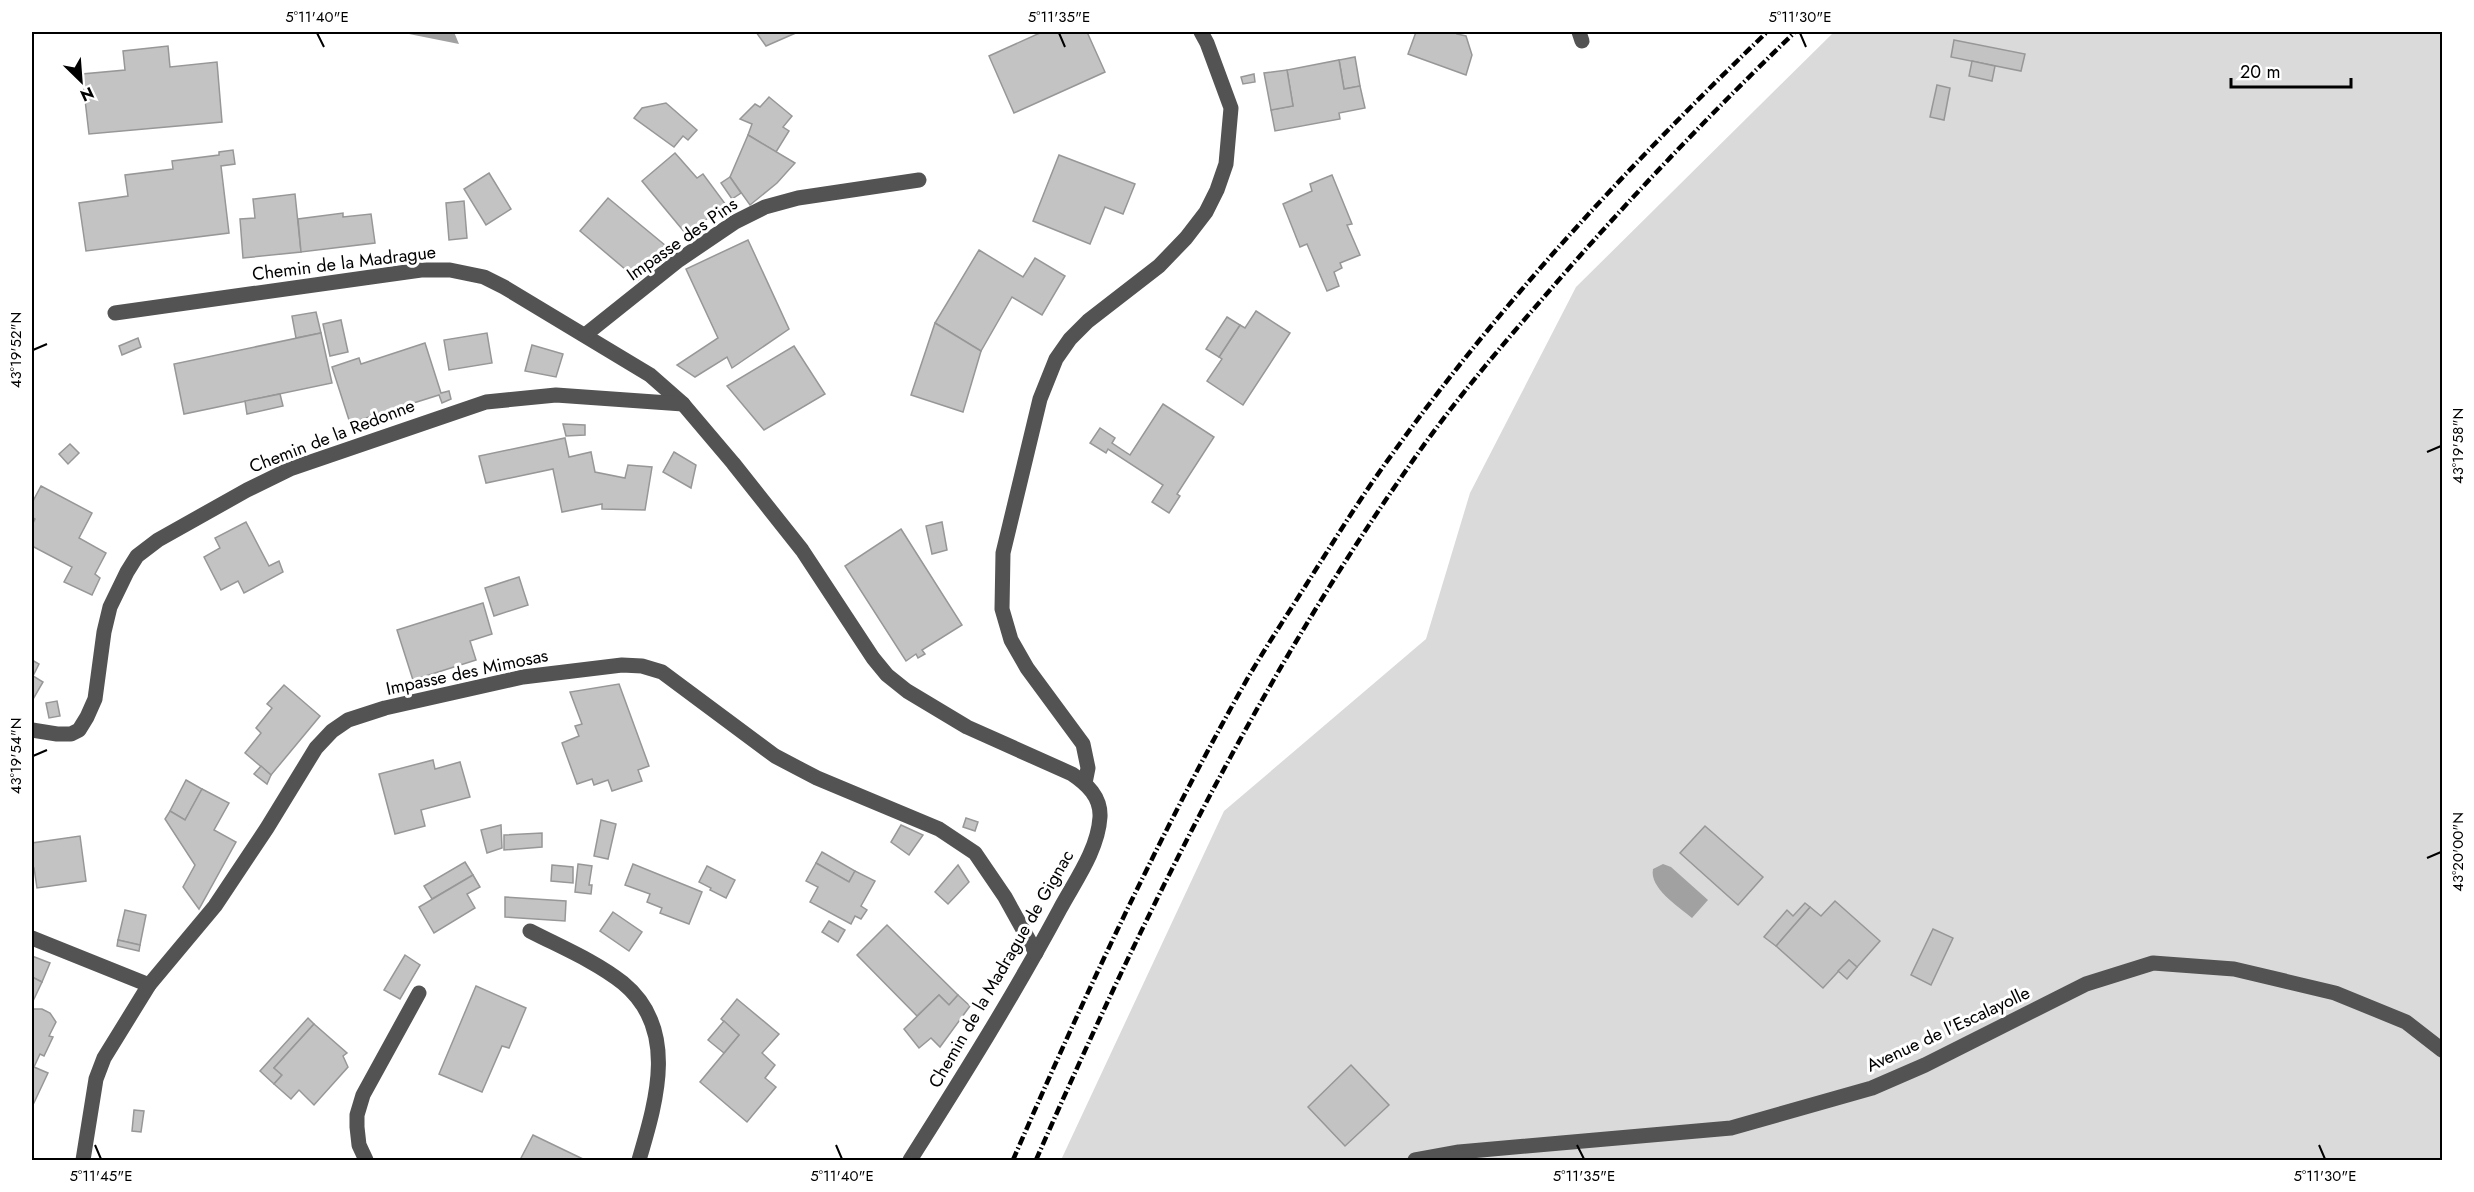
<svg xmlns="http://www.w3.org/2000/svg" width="2474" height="1192" font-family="Jost,sans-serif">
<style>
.green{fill:#dadada}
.water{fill:#a1a1a1}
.building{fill:#c3c3c3;stroke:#979797;stroke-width:1.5}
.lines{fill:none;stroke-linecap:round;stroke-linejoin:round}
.minor{stroke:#535353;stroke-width:15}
.rail{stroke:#000;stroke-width:4.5;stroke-dasharray:9 3 1.5 3;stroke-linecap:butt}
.ticks{fill:none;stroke:#000;stroke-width:2}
.labels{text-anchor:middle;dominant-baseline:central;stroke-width:6;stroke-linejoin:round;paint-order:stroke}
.street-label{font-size:18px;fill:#000;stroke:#fff}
.neatline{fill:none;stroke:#000;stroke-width:2}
.ticks-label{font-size:15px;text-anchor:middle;fill:#000}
</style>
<rect width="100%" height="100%" fill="#fff"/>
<path class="green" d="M1834,32H2442V1160H1061L1224,811L1426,639L1470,493L1576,287Z"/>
<g class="water">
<path d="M399,32H454L459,44Z"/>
<path d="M1663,864L1671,867L1708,900L1692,918C1678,906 1649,888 1653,869Z"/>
</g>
<g class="building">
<path d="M756,32H798L766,46Z"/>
<path d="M1042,32H1087L1105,72L1014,113L989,56Z"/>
<path d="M1416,32H1458L1457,34L1466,36L1472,55L1466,75L1408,54Z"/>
<path d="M1954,40L2025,54L2021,71L1951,57Z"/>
<path d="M168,46L170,67L217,62L222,122L89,134L82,74L125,70L123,51Z"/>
<path d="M1355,57L1360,86L1344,89L1339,60Z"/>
<path d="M1339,60L1344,89L1360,86L1365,108L1339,113L1340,119L1275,131L1271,110L1293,106L1287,70Z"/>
<path d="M1972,61L1995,66L1992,81L1969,76Z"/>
<path d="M1287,70L1293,106L1271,110L1264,73Z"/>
<path d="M1254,74L1255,82L1243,84L1241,77Z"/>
<path d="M1937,85L1950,88L1944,120L1930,117Z"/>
<path d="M769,97L792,116L783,127L789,131L776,152L748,135L752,124L740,119L755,104L760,107Z"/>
<path d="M666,103L697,130L688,140L683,136L674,147L634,118L642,108Z"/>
<path d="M748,135L795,163L777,183L750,205L730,177Z"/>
<path d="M233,150L235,164L221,166L229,233L86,251L79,203L128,196L125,175L173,169L172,161L219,155V152Z"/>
<path d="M675,153L697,178L703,174L726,205L686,234L642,181Z"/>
<path d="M1059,155L1135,184L1123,214L1105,207L1090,244L1033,221Z"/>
<path d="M489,173L511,209L486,225L464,189Z"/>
<path d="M1332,175L1352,224L1347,225L1360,255L1340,263L1342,268L1334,272L1339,286L1327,291L1307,244L1300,247L1283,204L1312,191L1310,184Z"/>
<path d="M730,177L741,193L732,199L721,183Z"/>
<path d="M295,194L301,252L243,258L240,219L255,218L253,199Z"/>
<path d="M608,198L672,251L638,280L580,231Z"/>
<path d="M464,201L467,238L449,240L446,203Z"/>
<path d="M343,213V217L371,214L375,243L301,252L298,219Z"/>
<path d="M748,240L789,329L732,368L727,357L695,377L677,365L718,338L686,269Z"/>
<path d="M979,250L1023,277L1035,258L1065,276L1042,315L1012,297L981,351L935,323Z"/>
<path d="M1256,311L1290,333L1243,405L1207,381L1222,359L1219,357L1240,325L1245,328Z"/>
<path d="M316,312L321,333L296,338L292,316Z"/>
<path d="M1227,317L1240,325L1219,357L1206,349Z"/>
<path d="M341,320L348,352L330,356L323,324Z"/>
<path d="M935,323L981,351L963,412L911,395Z"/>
<path d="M321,333L332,383L184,414L174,364Z"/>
<path d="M487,333L492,363L449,370L444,340Z"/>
<path d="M138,338L141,347L122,355L119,346Z"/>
<path d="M425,343L441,393L449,391L451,399L442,403L439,395L350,423L332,367L359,358L361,364Z"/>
<path d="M532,345L563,354L556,377L525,371Z"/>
<path d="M794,346L825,394L764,430L727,386Z"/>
<path d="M280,394L283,406L247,414L245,401Z"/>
<path d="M1163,404L1214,437L1177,494L1180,496L1169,513L1152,502L1163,485L1108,449L1106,453L1090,443L1100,428L1115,438L1112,443L1130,455Z"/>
<path d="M563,424L585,425V435L566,436Z"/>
<path d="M565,438L569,457L591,452L595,472L625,478L628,465L652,467L645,510L602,509V504L562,512L553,469L486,483L479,456Z"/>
<path d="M70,444L79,453L68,464L59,454Z"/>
<path d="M674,452L696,465L691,488L663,472Z"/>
<path d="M41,486L92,513L79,538L106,553L95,574L100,578L92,595L64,582L72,567L32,546V525L35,519L32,517V503Z"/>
<path d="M246,522L269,566L279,561L283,572L244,593L238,581L221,590L204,557L220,548L215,538Z"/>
<path d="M942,522L947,550L932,554L926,526Z"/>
<path d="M901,529L962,625L922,650L925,654L918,658L916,654L906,661L845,566Z"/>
<path d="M519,577L528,605L494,616L485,588Z"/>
<path d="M483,603L492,634L470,641L476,660L413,680L397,630Z"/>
<path d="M32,660L39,664L33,676L43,682L32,701Z"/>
<path d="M619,684L649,766L638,770L642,781L612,791L608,780L594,785L592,779L577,784L562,743L579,736L575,726L582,724L570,692Z"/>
<path d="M284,685L320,716L271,775L245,753L261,733L256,728L272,708L267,704Z"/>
<path d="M57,701L60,716L49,718L46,703Z"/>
<path d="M433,760L435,769L460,762L470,797L421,810L425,826L395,834L379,774Z"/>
<path d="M261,766L271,775L267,784L254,774Z"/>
<path d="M186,780L202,789L185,820L170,811Z"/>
<path d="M202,789L229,803L214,830L236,842L199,909L183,887L195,865L165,819L170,811L185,820Z"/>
<path d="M966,818L978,822L975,831L963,827Z"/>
<path d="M601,820L616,824L608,859L594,856Z"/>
<path d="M501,825L502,848L487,853L481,830Z"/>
<path d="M901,825L923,835L909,855L891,842Z"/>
<path d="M1705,826L1763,877L1738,905L1680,853Z"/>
<path d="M542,833V847L504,850V835Z"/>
<path d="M80,836L86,881L37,888L34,868H32V843Z"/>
<path d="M822,852L855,871L849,882L816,863Z"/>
<path d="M465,862L473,875L432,899L424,886Z"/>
<path d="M816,863L849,882L855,871L875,881L861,906L867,910L861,919L855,916L851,924L810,902L818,887L806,881Z"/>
<path d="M578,864L592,866L589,885H592L591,894L575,892Z"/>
<path d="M633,864L702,892L689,924L660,913L662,908L647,902L650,894L625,885Z"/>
<path d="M552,865L573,867V883L551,881Z"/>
<path d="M958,865L969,882L948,904L935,892Z"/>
<path d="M707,866L735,880L726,898L710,890L711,888L699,882Z"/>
<path d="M473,875L480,887L467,894L475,908L434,933L419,907Z"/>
<path d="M505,897L566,901L565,921L505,917Z"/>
<path d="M1835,901L1880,941L1857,967L1849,960L1823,988L1776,946L1810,907L1821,916Z"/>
<path d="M1805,903L1810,907L1776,946L1764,937L1787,910L1793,916Z"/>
<path d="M125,910L146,915L140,945L118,940Z"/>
<path d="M613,912L642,932L629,951L600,931Z"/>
<path d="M829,921L845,930L838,942L822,932Z"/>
<path d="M887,925L958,995L949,1005L939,995L917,1016L857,955Z"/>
<path d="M1933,929L1953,938L1931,985L1911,975Z"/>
<path d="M118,940L140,945L139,951L117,946Z"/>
<path d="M405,955L420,965L400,999L384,990Z"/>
<path d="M32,956L50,963L42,982L32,977Z"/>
<path d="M1849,960L1857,967L1847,979L1838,971Z"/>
<path d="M32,977L42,982L33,1001H32Z"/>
<path d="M476,986L526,1008L509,1048L502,1046L482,1092L439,1074Z"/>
<path d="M939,995L949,1005L958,995L970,1006L940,1047L931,1038L919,1048L904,1029Z"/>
<path d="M737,999L779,1034L762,1053L775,1065L765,1078L776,1087L747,1122L700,1082L739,1035L721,1019Z"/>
<path d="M34,1009H42L50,1013L56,1022L49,1036L53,1037L44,1056L40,1054L34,1067L48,1073L32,1107V1010Z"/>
<path d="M308,1018L314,1024L274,1068L282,1075L274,1084L260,1071Z"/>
<path d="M724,1021L739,1035L724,1053L708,1040Z"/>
<path d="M314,1024L347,1053L343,1056L348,1067L314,1105L299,1090L291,1099L274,1084L282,1075L274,1068Z"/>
<path d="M1351,1065L1389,1105L1345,1146L1308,1107Z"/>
<path d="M134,1110L144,1111L141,1132L132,1131Z"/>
<path d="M533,1135L585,1160H520Z"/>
</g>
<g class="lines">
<g class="minor">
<path d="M1579,32L1582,41"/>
<path d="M115,313L421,270H450L484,277L504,287L650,375L683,404L733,463L802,550L873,658L887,675L907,691L967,727L1072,774C1087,784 1101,797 1100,817C1098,850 1075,881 1060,909C1014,995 962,1078 910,1160"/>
<path d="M585,335L679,260L735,222L765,207L798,198L919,180"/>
<path d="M32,730L57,734H71L79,730L87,717L95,699L104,632L110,607L127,572L137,556L158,540L247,490L290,469L486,402L556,395L683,404"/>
<path d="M1085,783L1088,768L1083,744L1027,668L1011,640L1002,609L1003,553L1040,399L1056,359L1070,339L1088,321L1159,266L1186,238L1206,212L1217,190L1226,164L1231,108L1207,43L1201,32"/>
<path d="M530,931C561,947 595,961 623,983C679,1029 656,1102 639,1160"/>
<path d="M32,938L149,985"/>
<path d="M83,1160L96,1079L104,1058L149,985L215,906L267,828L316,748L332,731L348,720L385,708L523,677L622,665L642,666L662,672L775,756L817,778L939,829L975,853L1005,897L1036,953"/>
<path d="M366,1160L359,1145L357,1127V1115L363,1095L419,993"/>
<path d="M1415,1160L1459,1152L1731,1128L1872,1088L1925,1065L2086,984L2153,963L2234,969L2335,993L2406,1022L2442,1050"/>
</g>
<g class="rail">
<path d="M1013,1160C1082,1001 1156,842 1241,690C1261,654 1284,620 1306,585C1334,541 1362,495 1393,453C1503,300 1632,162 1767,32"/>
<path d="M1036,1160C1141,921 1257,684 1407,469C1448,409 1496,352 1544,297C1624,204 1707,117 1795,32"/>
</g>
</g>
<path class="ticks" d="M317,33L324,47M1059,33L1065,47M1800,33L1806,47M33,350L47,344M2427,452L2441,446M33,756L47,750M2427,858L2441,852M95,1145L101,1159M836,1145L842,1159M1577,1145L1584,1159M2319,1145L2325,1159"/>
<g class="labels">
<g class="street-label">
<text transform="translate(682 239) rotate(-35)">Impasse des Pins</text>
<text transform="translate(344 263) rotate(-7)">Chemin de la Madrague</text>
<text transform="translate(332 436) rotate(-21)">Chemin de la Redonne</text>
<text transform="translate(467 672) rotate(-12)">Impasse des Mimosas</text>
<text transform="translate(1001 969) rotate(-60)">Chemin de la Madrague de Gignac</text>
<text transform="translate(1948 1029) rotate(-25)">Avenue de l'Escalayolle</text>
</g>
</g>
<rect width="2474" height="1192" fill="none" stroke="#ffffff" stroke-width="66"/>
<g transform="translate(81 81) rotate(155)" stroke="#ffffff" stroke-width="4.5" paint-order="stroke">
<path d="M0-4.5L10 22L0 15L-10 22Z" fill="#000000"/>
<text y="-9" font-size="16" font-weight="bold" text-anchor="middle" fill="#000000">N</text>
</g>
<path d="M2231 78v9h120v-9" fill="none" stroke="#000000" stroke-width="3"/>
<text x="2240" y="78" font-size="18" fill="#000000" stroke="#ffffff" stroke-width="4.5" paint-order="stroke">20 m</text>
<rect x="33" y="33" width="2408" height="1126" class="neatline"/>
<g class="ticks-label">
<text x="317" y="22">5°11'40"E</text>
<text x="1059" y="22">5°11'35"E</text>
<text x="1800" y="22">5°11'30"E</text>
<text transform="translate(16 350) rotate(-90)" y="5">43°19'52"N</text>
<text transform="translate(2458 446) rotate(-90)" y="5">43°19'58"N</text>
<text transform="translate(16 756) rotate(-90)" y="5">43°19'54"N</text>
<text transform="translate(2458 852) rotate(-90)" y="5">43°20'00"N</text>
<text x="101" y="1181">5°11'45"E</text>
<text x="842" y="1181">5°11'40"E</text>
<text x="1584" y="1181">5°11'35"E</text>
<text x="2325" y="1181">5°11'30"E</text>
</g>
</svg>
